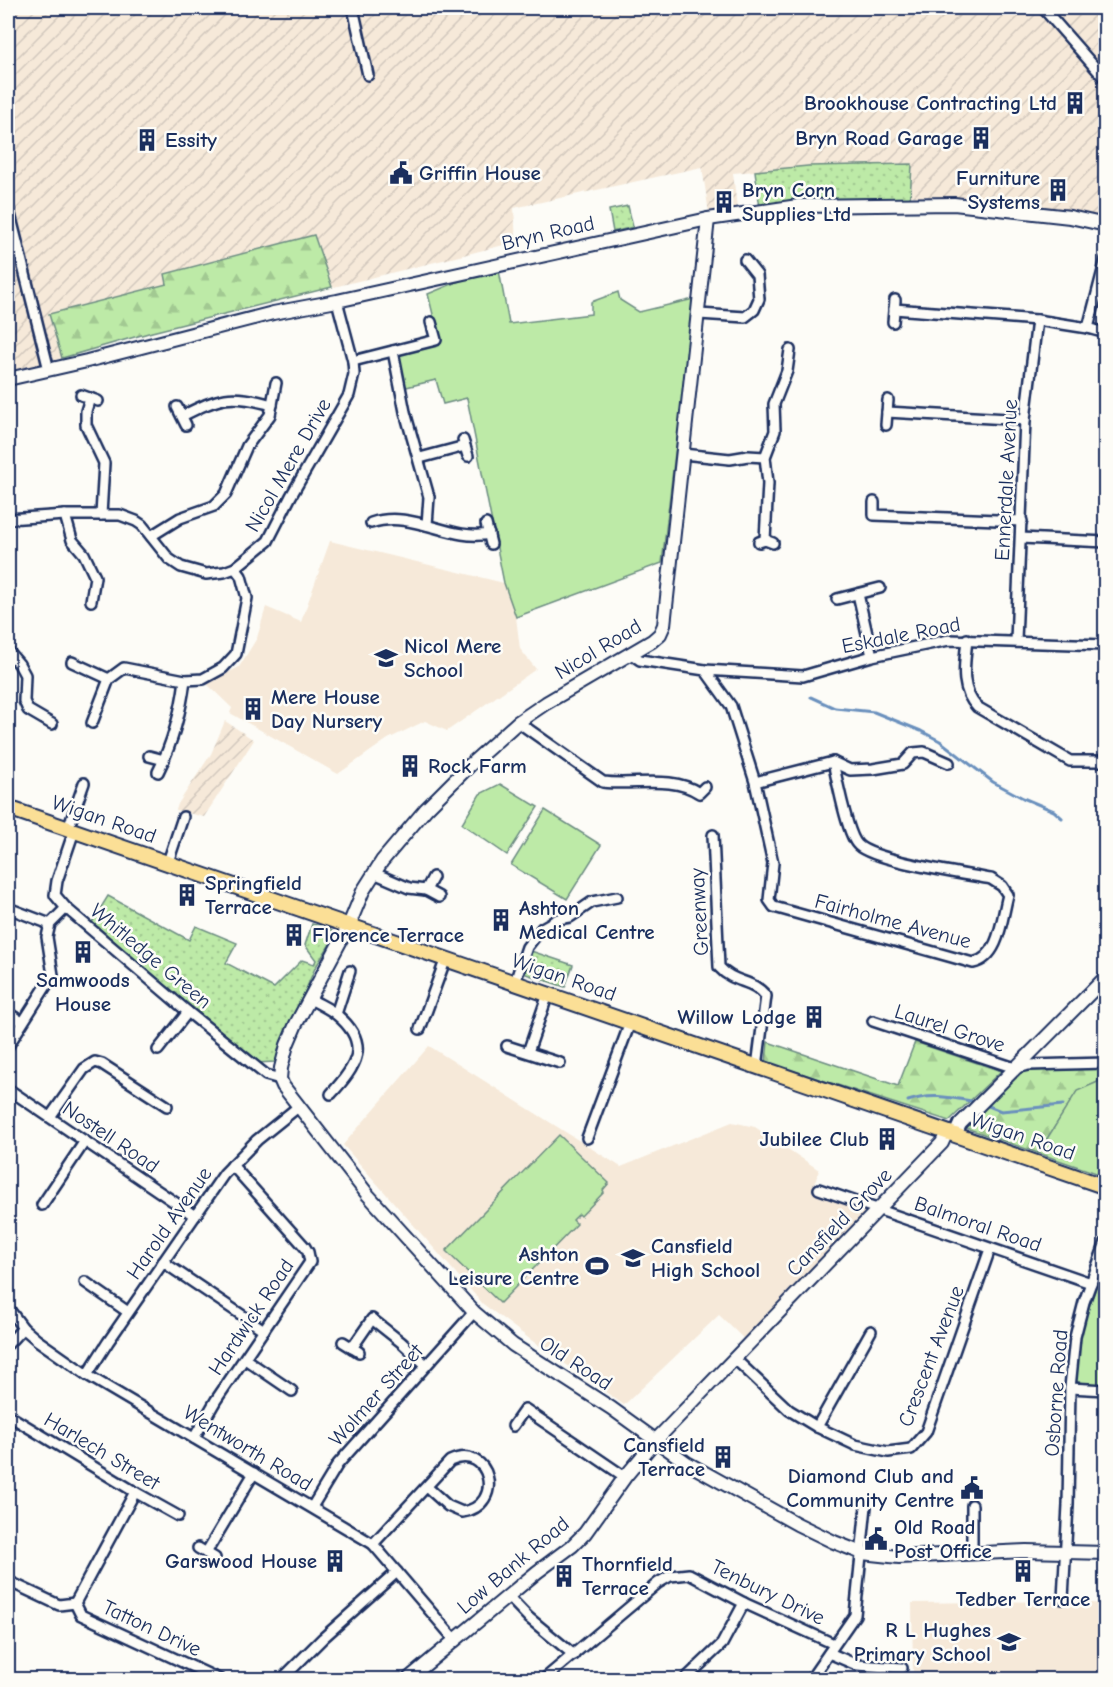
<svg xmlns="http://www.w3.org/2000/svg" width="1113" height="1687" font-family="'Comic Neue',sans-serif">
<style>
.built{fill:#f6e9d9}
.industrial{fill:url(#industrial-furrows)}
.grass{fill:url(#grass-dots);stroke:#6c8c82;stroke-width:1.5}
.forest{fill:url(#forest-firs);stroke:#6c8c82;stroke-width:1.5}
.park{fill:#bdeaa7;stroke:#6c8c82;stroke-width:1.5}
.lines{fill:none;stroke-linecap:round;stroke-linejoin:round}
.stream{stroke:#6a90bd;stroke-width:3}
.street-casing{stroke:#1b2f5e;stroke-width:14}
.secondary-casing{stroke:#1b2f5e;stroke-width:16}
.primary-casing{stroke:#1b2f5e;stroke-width:18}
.street{stroke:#fdfcf7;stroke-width:9}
.secondary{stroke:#fdfcf7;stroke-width:12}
.primary{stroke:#fbdf96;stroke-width:14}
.labels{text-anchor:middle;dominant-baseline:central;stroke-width:5;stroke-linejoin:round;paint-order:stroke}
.poi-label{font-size:21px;font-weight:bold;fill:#1b2f5e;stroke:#fdfcf7;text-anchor:start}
.street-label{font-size:21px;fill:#1b2f5e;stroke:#fdfcf7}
</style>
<defs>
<pattern id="industrial-furrows" width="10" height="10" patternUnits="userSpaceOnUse" patternTransform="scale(1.5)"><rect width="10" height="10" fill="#f6e9d9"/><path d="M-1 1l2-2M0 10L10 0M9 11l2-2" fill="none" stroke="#d2c8bd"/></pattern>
<pattern id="grass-dots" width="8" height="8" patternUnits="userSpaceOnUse" patternTransform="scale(1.5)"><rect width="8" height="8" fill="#bdeaa7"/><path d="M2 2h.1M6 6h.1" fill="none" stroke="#a2c992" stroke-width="1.8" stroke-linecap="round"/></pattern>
<pattern id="forest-firs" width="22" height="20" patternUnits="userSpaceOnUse" patternTransform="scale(1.5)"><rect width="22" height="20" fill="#bdeaa7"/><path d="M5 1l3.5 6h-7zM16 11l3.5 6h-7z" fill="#a2c992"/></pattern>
</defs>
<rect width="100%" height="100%" fill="#fdfcf7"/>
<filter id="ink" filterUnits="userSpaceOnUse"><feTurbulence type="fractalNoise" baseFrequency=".0167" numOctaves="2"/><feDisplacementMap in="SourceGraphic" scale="12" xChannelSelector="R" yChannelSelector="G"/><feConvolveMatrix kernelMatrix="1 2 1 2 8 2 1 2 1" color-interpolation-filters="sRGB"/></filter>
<g filter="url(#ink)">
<g class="built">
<path d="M330,541L504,583L516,617L520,649L536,669L447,731L425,721L388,739L338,774L230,713L232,708L207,684L239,667L257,638L266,607L301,622Z"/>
<path d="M429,1046L621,1167L732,1122L755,1127L819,1170L812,1192L868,1211L746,1341L719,1315L624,1405L531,1340L483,1304L343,1145Z"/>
<path d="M1062,1601L1105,1604V1679H913L912,1603Z"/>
</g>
<g class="industrial">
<path d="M8,8H1105V218L1083,214L910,196L912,164L807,166L733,173L737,208L709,213L702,167L514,208L516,242L152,332L8,374Z"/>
<path d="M225,721L254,740L204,817L176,810L178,804L211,754Z"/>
</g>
<g class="grass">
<path d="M912,164L910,201L760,208L755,171L808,166Z"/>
<path d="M628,206L633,227L613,232L609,210Z"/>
<path d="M108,896L189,940L196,926L237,943L226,963L274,988L302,960L314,964L316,960L305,945L312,924C321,926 331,926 335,936L315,968L275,1062L256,1063L92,922Z"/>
<path d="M531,951L573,965L565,987L523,973Z"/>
</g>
<g class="forest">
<path d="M314,235L332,287L152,332L62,358L49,314L167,284L165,274Z"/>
<path d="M768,1042L898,1086L915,1042L1001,1071L949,1121L766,1062Z"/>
<path d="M1100,1068L1098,1082L1077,1092L1038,1153L963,1127L1021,1071Z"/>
</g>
<g class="park">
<path d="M498,265L509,324L591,314V302L618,292L620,300L639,312L698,298L675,453L662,563L516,617L504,583L467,398L443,404L436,380L402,388L395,353L439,339L428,294Z"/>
<path d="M500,784L538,807L507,855L462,824L480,794Z"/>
<path d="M545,810L601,845L567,899L511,865Z"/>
<path d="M1100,1068H1106L1105,1176L1038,1153L1077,1091L1098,1082Z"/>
<path d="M559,1135L609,1183L603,1190L604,1192L581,1216L579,1214L573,1220L577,1224L500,1303L446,1251Z"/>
<path d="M1105,1262V1385L1075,1382L1079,1335Z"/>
</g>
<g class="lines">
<g class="stream">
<path d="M811,697L835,708L874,712L921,731L940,741L993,782L1023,798L1054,811L1062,818"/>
<path d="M908,1101C930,1093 949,1097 971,1101"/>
<path d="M986,1105L1001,1111L1063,1105"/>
</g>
<g class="street-casing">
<g id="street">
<path d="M353,8L368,75"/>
<path d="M1043,8L1106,80"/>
<path d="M8,206L49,370"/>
<path d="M894,309L1037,320L1088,328L1106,333"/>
<path d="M699,314L745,317L754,310L759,299L757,275L745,260"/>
<path d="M893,322L895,300"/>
<path d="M1088,328L1106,259"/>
<path d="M393,351L405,412L429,497L427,525"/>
<path d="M353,361L436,340L431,322"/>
<path d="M81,395L98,401"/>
<path d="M90,398L86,411V425L104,463L101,515"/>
<path d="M177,407L186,425"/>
<path d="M887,412L1025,420"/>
<path d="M182,416C220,397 230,393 272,405"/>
<path d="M886,425L888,400"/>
<path d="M463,440L468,456"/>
<path d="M683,454L730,459L748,456L765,457"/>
<path d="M420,458L465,446"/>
<path d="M874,502V515L1022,521"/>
<path d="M65,515L72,540L84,554L95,577L91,601"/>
<path d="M8,519L65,515H120L136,521L142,525L169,559L181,567L206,574L224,572L235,568L268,541L291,496L349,395L354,374L353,361L337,301"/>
<path d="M371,523C412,509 450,542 489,534"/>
<path d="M486,524L491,544"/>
<path d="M151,536L180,518L214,506L226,494L247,446L270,415L276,383"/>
<path d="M1021,538L1106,542"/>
<path d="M765,540L768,483L765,457L775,431L774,404L787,371L790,350"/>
<path d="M759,542L765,540L773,543"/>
<path d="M858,594L872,656"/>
<path d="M837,599L880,588"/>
<path d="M967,639C965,663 959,688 977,707L1070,761H1106"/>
<path d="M1016,641L1025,420L1037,320"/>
<path d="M8,651L19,664L25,675L24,701L28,710L52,724"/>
<path d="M630,653L640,660L705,670L803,676L872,656L949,640L1106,645"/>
<path d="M72,662L109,679L124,668L185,680L203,679L223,668L236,654L247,598L241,576L235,568"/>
<path d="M705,670L731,706L755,782L773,863L769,900L774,907L973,963C1000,958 1002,916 1008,895L1002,886L991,879C965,874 874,861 858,845C847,835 837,779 833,762L755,782"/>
<path d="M518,722L603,782C634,786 672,775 699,793L705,787"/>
<path d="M92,723L109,679"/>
<path d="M149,756L164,760"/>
<path d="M833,762L850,770L873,769L903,764L913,753L924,752L949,763"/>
<path d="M158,772C172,744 181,712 185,680"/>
<path d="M68,829L84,783"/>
<path d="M74,831L57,881L55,895L66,908L188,1012L266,1075L280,1079"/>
<path d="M713,835L719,967C734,984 753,979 766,996L757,1067"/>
<path d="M168,862L183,817"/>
<path d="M374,873L409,888L426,890L439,897"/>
<path d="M426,890L433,877"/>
<path d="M8,908L50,924"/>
<path d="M515,982L527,947L542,928L558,919L570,917L592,902L617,897"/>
<path d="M309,998C318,1004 329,1008 337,1015C372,1044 356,1067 331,1094"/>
<path d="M8,1013L22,1022"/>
<path d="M336,1014L350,971"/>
<path d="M873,1021L1015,1068L1028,1065L1106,1063"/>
<path d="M420,1029L446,958"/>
<path d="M8,1046L53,975L47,937L50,924L66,908"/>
<path d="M507,1046L560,1063"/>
<path d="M158,1050L188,1012"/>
<path d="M528,1052L548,994"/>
<path d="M8,1089L195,1216"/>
<path d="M50,1117L84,1069L95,1062L102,1064L167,1106"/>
<path d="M587,1138L630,1023"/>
<path d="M819,1189L1091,1283"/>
<path d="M42,1205L85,1141"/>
<path d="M163,1262L264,1330"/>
<path d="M85,1282L128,1312"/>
<path d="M8,1308L23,1328L37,1340L87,1375L373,1544L455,1640"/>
<path d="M343,1342L359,1352"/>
<path d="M8,1344L23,1328"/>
<path d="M352,1348L372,1319L401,1342L426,1365"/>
<path d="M245,1359L292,1391"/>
<path d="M735,1359L789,1410L817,1427L855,1445L888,1452L911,1449L926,1432L990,1249"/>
<path d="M87,1375L108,1342L224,1174L257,1140L298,1107"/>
<path d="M1070,1388L1106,1390"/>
<path d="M8,1415L135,1492L178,1516"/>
<path d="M513,1426L525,1409L625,1477"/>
<path d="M817,1427L871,1331"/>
<path d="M194,1438L216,1400L310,1262L308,1252L305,1247L232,1165"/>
<path d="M972,1505V1554"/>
<path d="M312,1507L338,1464L474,1312"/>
<path d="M373,1544L450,1461C490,1442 506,1506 462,1512L448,1506L427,1487"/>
<path d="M198,1548L215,1558"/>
<path d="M206,1553L254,1473"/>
<path d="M8,1581L59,1605L75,1603L81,1615L221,1680"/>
<path d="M508,1596L529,1618L574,1655"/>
<path d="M1063,1599L1068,1505L1070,1388L1075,1337L1084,1302L1106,1242"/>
<path d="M75,1603L135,1492"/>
<path d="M829,1653L857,1665L902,1668"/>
<path d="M281,1680L323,1638L397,1572"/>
<path d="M543,1680L658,1583L670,1576L689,1574L744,1603L834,1644"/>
<path d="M684,1680L722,1644L744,1603"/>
<path d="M810,1680L855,1615L866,1506"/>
</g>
</g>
<g class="secondary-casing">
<g id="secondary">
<path d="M708,219L664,625L660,634L652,641L546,703L518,722L471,764L426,809L382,861L363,891L349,925L296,1024L287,1045L281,1068L280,1079L283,1086L368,1195L474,1312L513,1345L611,1408L687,1463L797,1524L834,1542L862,1553L899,1557L1026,1551L1106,1553"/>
<path d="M8,379L87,361L273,313L337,301L708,219L798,206L954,204L1070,217L1106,225"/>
<path d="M955,1135L960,1124L1106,977"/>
<path d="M407,1680L537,1572L572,1546L585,1533L625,1477L655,1441L942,1143L947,1132"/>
</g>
</g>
<g class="primary-casing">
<path id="primary" d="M8,808L1106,1187"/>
</g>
<use href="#street" class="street"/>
<use href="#secondary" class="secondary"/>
<use href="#primary" class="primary"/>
</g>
</g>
<defs>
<g id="building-bare" transform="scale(1.8)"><path d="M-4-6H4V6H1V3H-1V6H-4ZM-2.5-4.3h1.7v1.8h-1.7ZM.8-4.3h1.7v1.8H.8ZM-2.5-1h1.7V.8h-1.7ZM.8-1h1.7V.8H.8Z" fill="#1b2f5e" stroke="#fdfcf7" stroke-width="2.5" paint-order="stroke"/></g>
<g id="civic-bare" transform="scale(1.8)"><path d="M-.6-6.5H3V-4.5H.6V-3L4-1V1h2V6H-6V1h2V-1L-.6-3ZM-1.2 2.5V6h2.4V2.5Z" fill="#1b2f5e" stroke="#fdfcf7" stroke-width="2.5" paint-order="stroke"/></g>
<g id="school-bare" transform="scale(1.8)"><path d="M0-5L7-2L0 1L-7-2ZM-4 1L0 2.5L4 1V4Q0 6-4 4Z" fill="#1b2f5e" stroke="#fdfcf7" stroke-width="2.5" paint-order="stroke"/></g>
<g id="stadium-bare" transform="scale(1.8)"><path d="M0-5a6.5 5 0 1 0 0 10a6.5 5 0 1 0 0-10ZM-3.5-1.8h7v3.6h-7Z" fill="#1b2f5e" stroke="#fdfcf7" stroke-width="2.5" paint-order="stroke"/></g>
</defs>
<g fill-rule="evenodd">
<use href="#building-bare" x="1075" y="103"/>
<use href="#building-bare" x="981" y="138"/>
<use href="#building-bare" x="147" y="140"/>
<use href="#civic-bare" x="401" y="173"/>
<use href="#building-bare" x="1058" y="190"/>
<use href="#building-bare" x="724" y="202"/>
<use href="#school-bare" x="386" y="658"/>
<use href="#building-bare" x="253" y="709"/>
<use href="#building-bare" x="410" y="766"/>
<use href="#building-bare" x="187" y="895"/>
<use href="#building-bare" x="501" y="920"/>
<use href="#building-bare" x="294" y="935"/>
<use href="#building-bare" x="83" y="952"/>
<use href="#building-bare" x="814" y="1017"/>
<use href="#building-bare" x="887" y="1139"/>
<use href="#school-bare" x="633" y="1258"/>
<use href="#stadium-bare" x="597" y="1266"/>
<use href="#building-bare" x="723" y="1457"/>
<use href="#civic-bare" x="972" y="1488"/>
<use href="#civic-bare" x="876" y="1539"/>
<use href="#building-bare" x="335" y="1561"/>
<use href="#building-bare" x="1023" y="1571"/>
<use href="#building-bare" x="564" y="1576"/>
<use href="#school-bare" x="1009" y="1642"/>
</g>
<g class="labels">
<g class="poi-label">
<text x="1057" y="103" text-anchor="end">Brookhouse Contracting Ltd</text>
<text x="963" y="138" text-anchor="end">Bryn Road Garage</text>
<text x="165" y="140">Essity</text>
<text x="419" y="173">Griffin House</text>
<text x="1040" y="178" text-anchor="end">Furniture<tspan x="1040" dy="24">Systems</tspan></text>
<text x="742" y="190">Bryn Corn<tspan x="742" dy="24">Supplies Ltd</tspan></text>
<text x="404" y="646">Nicol Mere<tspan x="404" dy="24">School</tspan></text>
<text x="271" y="697">Mere House<tspan x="271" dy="24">Day Nursery</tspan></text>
<text x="428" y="766">Rock Farm</text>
<text x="205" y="883">Springfield<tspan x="205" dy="24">Terrace</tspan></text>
<text x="519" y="908">Ashton<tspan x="519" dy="24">Medical Centre</tspan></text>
<text x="312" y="935">Florence Terrace</text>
<text x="83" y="980" text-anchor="middle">Samwoods<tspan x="83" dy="24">House</tspan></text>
<text x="796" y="1017" text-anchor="end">Willow Lodge</text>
<text x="869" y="1139" text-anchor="end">Jubilee Club</text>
<text x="651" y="1246">Cansfield<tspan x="651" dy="24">High School</tspan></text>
<text x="579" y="1254" text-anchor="end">Ashton<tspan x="579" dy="24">Leisure Centre</tspan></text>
<text x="705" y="1445" text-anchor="end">Cansfield<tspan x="705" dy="24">Terrace</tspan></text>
<text x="954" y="1476" text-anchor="end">Diamond Club and<tspan x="954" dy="24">Community Centre</tspan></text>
<text x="894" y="1527">Old Road<tspan x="894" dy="24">Post Office</tspan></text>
<text x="317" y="1561" text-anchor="end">Garswood House</text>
<text x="582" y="1564">Thornfield<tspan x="582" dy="24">Terrace</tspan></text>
<text x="1023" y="1599" text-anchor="middle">Tedber Terrace</text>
<text x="991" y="1630" text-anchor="end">R L Hughes<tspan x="991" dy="24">Primary School</tspan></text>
</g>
<g class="street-label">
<text transform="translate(548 233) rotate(-13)">Bryn Road</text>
<text transform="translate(288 465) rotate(-60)">Nicol Mere Drive</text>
<text transform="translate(1006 480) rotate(-87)">Ennerdale Avenue</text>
<text transform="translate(901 635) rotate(-11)">Eskdale Road</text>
<text transform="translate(598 649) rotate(-31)">Nicol Road</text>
<text transform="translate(104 819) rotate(19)">Wigan Road</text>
<text transform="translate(699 912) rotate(-93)">Greenway</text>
<text transform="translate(893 921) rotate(15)">Fairholme Avenue</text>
<text transform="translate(151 956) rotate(40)">Whitledge Green</text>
<text transform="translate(564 977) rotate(19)">Wigan Road</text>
<text transform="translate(950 1028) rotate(18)">Laurel Grove</text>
<text transform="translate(1023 1136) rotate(19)">Wigan Road</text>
<text transform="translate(111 1137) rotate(34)">Nostell Road</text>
<text transform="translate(839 1222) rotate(-46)">Cansfield Grove</text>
<text transform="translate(169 1223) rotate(-55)">Harold Avenue</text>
<text transform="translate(978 1224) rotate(19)">Balmoral Road</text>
<text transform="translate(251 1317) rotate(-56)">Hardwick Road</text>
<text transform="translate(931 1356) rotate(-69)">Crescent Avenue</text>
<text transform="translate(576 1363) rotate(33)">Old Road</text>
<text transform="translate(1056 1393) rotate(-86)">Osborne Road</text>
<text transform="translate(376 1395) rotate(-48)">Wolmer Street</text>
<text transform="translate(248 1448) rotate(31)">Wentworth Road</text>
<text transform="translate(102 1451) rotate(31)">Harlech Street</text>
<text transform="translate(513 1565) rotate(-40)">Low Bank Road</text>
<text transform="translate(768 1592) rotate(26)">Tenbury Drive</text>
<text transform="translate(152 1628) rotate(25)">Tatton Drive</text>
</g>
</g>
<rect width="1113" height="1687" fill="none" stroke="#fdfcf7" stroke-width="30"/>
<rect x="15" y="15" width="1083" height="1657" fill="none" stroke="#1b2f5e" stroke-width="2" filter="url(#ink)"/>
</svg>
